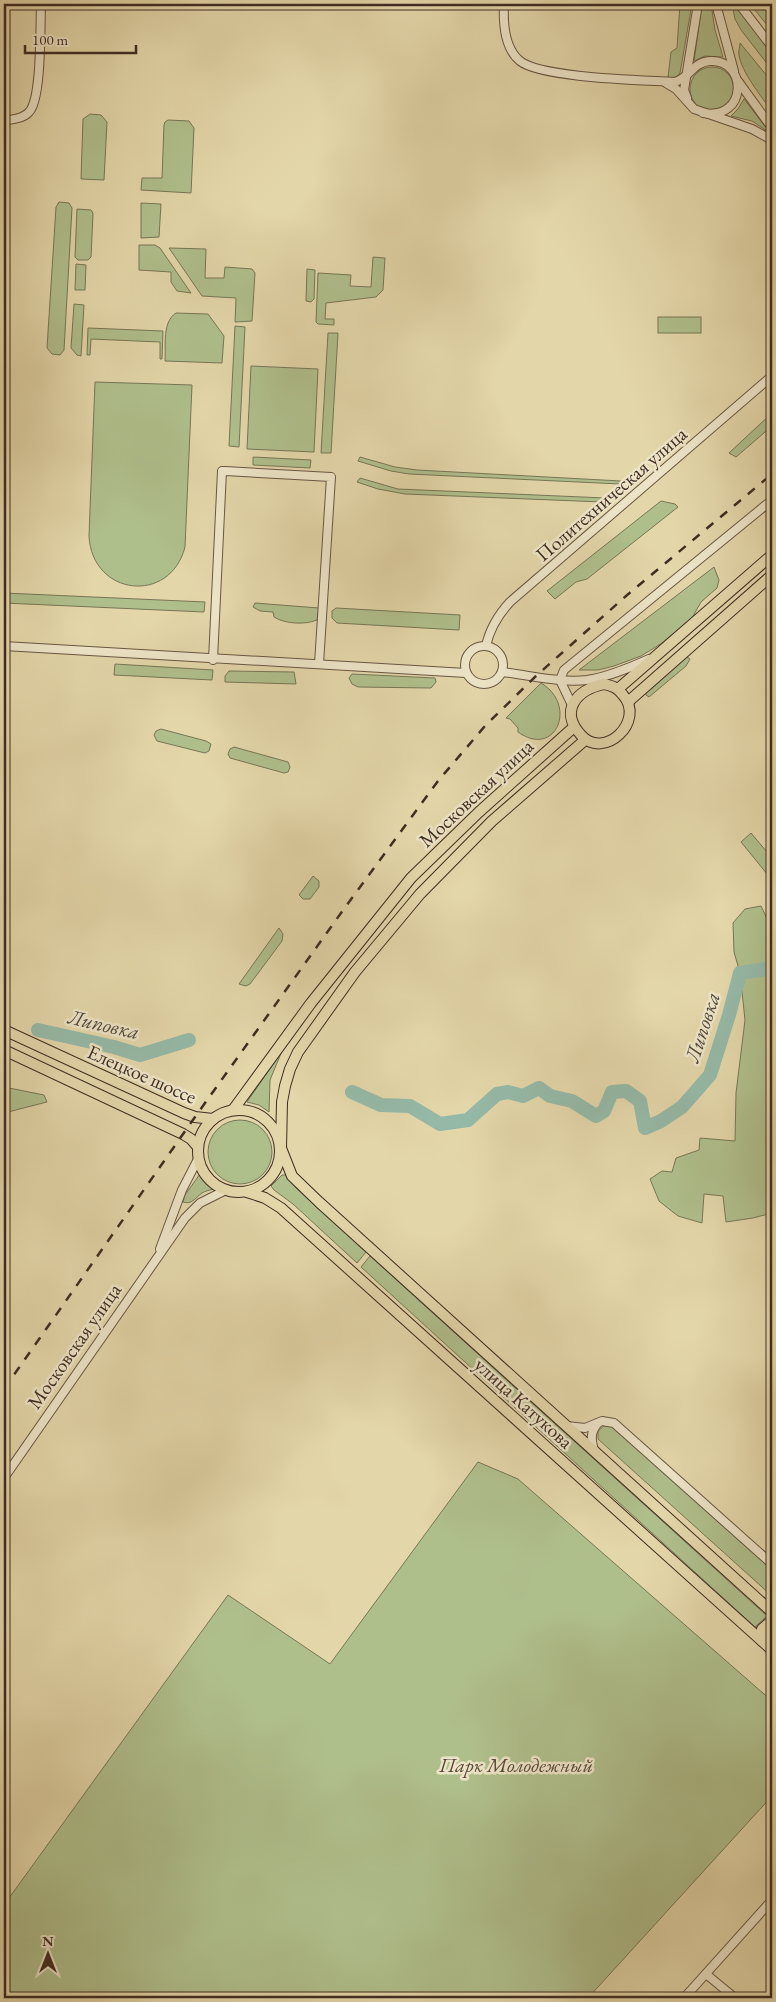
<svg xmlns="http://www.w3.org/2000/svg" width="776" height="2002" font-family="'EB Garamond',serif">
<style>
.green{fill:#afbf8c;stroke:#787657}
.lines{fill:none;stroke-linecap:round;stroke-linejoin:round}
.river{stroke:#95b9a7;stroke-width:14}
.minor-casing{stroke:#695644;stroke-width:10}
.major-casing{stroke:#402c22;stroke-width:12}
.minor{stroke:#ede4c7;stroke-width:8}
.major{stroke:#e3d6a9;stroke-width:10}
.rail{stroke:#402c22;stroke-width:2.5;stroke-dasharray:9 9;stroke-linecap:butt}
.labels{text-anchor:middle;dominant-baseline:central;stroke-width:5;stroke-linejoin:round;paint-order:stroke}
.street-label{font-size:20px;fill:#402c22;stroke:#ede4c7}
.park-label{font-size:20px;font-style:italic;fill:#564937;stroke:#ede4c7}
.water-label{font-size:21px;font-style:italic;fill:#51483d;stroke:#ede4c7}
</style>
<rect width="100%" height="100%" fill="#e3d6a9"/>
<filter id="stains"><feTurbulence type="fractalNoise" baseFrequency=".004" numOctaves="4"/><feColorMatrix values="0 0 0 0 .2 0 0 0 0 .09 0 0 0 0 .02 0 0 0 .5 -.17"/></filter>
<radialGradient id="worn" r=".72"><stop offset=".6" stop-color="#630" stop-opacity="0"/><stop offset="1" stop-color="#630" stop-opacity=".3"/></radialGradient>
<g class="green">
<path d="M680,4H692L680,73L675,79L668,77L671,52L677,48Z"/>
<path d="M702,4H711L715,30L723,57L705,56L694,61Z"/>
<path d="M732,4H734L772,53V70L741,30L735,19Z"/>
<path d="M750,4H772V31Z"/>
<path d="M740,43L772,82V111C762,98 741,71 739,55C738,51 740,47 740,43Z"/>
<circle cx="712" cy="89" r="22"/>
<path d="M744,99L770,133L752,121L731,116L738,109Z"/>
<path d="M90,114L101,115L107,122L104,180L81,179L83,119Z"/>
<path d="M168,120L189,121L194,128L191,193L141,190L142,178H162L164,125L165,122Z"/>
<path d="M59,202L69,203L72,208L64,350L60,355L52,354L47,348L56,207Z"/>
<path d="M141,203L161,204L159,237L141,238Z"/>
<path d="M77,209L91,210L93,213L91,257L88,260H78L75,257Z"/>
<path d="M139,245H155L160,248L191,293L177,291L171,282V272L139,270Z"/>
<path d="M169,248L206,249L205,278H224L225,267L252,269L255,273L252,321L235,322L236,298L202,296Z"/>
<path d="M373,257L385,258L383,290L376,297L326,303L325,319H334V325L318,324L316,322L318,273L351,275L350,286L371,287Z"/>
<path d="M76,264L86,265L85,290H75Z"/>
<path d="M307,269L315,270L314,299L311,302L306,301Z"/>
<path d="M74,304L84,305L81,356L77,355L71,348Z"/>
<path d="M176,313L208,314L224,336L222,363L165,361C166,345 162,322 176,313Z"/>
<rect x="658" y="317" width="43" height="16"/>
<path d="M235,326L245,327L239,447L229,446Z"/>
<path d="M88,328L163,331L162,359H160V342L91,339L90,355H87Z"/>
<path d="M328,333H338L331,453H321Z"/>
<path d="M251,366L318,369L314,452L247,449Z"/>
<path d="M95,382L192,385L185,547C170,605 92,596 89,536Z"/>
<path d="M772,413V426L736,457L729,453Z"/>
<path d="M253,457L311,460L310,468L253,465Z"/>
<path d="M360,457L395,467L417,470L621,481L620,484L409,474L391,471L358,461Z"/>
<path d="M360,478L398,489L605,498L602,502L405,494L378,489L357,482Z"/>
<path d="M661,501L675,504L678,507L587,579L576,582L555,599L547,591Z"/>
<path d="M714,567L719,580L717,588L701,602L692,618L662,643L641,656L614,666L598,670H579Z"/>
<path d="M4,593L205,602L204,612L4,603Z"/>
<path d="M255,603L319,608L317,620C305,625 285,624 274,617L273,612L260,611L253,607Z"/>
<path d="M336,608L460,615L459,630L337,623L332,618V611Z"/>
<path d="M686,656L690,659L686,666L649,697L646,695V690Z"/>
<path d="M115,664L213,670L212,680L114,675Z"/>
<path d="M229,671L294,672L296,684L225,682V676Z"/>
<path d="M352,674L435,678L436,682L431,688L358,687L352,684L349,678Z"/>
<path d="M541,683C578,705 556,759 518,732V728L510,719L506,718Z"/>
<path d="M161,729L206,741L211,744L209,751L205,753L157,741L154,735L156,731Z"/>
<path d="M234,747L288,762L290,767L288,772L284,773L230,758L228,754L230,749Z"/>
<path d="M751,833L772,858V880L741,842Z"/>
<path d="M313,876L319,881V887L310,899H303L299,895Z"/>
<path d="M761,906L772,929V1213L753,1218L726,1222L723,1196L704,1194L702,1223L678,1216L659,1201L650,1179L662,1171L672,1172L676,1158L699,1150L700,1138L735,1141L736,1093L745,1020L740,973L734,952L733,923L745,909Z"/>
<path d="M279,928L283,934L282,941L250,984L246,986L239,984Z"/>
<path d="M282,1051L270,1080L269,1112L259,1105L247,1102Z"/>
<path d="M4,1087L44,1095L47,1102L4,1113Z"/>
<circle cx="240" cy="1152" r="32"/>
<path d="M200,1174L214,1189C210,1190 205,1191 202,1193C195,1198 192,1205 183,1202L185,1195Z"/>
<path d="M282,1175H286L296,1188L366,1252L357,1263L293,1204L274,1190L271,1186Z"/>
<path d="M370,1256L767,1616L755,1627L361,1267Z"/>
<path d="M605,1425L613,1427L772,1570V1596L598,1439V1431Z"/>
<path d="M478,1462L518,1479L772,1701V1796L588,1998H4V1905L228,1595L330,1664Z"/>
</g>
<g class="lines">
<g class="river">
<path d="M38,1030L114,1047L140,1055L189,1040"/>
<path d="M352,1092L381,1105L410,1106L440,1124L468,1120L497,1094L508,1092L523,1096L539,1088L550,1096L572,1101L596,1116L604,1111L612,1092L626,1091L640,1101L645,1128L661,1121L682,1107L710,1075L729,1015L740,973L772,968"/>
</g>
<g class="minor-casing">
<g id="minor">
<path d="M504,4C503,23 504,48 520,61C541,78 643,80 674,82C689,79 693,62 710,61C748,59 748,121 703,113"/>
<path d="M716,4L734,71"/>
<path d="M739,4L772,47"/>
<path d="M738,81L772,128"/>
<path d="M666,83L676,89L694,109L752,129L772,140"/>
<path d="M687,98L684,90L698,4"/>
<path d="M4,120C12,120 24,118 29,112C42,99 40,25 41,4"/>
<circle cx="484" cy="665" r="19"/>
<path d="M4,646L466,673"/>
<path d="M486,646C490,628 498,615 510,602L772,376"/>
<path d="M213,660L222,471H225L331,477L319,664"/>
<path d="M502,672C529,675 559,683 587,680C608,677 629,668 649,659"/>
<path d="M560,680L564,670L772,500"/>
<path d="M560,680L572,705"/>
<path d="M160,1249L182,1190L198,1159"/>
<path d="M567,1426L585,1428L602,1421L614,1423L772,1564"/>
<path d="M594,1450C591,1440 590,1432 598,1423"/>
<path d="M4,1478L185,1218L200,1203L226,1190"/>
<path d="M706,1974L735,1998"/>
<path d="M684,1998L772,1900"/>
</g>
</g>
<g class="major-casing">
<g id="major">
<path d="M604,684C613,686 618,688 623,695C646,721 604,761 581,735C559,711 576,690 604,684Z"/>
<path d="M618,689L772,555"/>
<path d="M629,701L772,575"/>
<path d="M585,740L492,821L420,894L355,972L298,1052L290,1069L285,1086L282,1102L281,1148L292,1176L319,1202L772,1612"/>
<path d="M4,1030L184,1113L195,1117L213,1119"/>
<path d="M4,1050L183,1134L191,1139L198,1147"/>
<circle cx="239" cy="1151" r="41"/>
<path d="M233,1110L311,1003L411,878L479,812L574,727"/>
<path d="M247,1192L265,1198L281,1208L772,1650"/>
<path d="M762,1641V1629L769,1623H772"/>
</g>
</g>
<use href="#minor" class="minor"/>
<use href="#major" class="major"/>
<path class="rail" d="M4,1389L195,1117L341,913L438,781L485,726L536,676L626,596L772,474"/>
</g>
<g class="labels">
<g class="street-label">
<text transform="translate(611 494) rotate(-41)">Политехническая улица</text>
<text transform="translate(476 793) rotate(-43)">Московская улица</text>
<text transform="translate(142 1074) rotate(24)">Елецкое шоссе</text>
<text transform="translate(74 1346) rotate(-55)">Московская улица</text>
<text transform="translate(524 1403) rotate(42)">улица Катукова</text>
</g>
<g class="park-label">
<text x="516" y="1765">Парк Молодежный</text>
</g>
<g class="water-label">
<text transform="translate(104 1024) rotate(13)">Липовка</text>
<text transform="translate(702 1027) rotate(-72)">Липовка</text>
</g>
</g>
<rect width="776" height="2002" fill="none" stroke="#e3d6a9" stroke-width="20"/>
<rect x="5" y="5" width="766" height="1992" fill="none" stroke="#402c22" stroke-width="2.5"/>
<rect x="10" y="10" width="756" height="1982" fill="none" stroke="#402c22"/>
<g transform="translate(48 1954)" stroke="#ede4c7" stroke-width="4" paint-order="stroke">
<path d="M0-4L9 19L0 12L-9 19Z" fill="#402c22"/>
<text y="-8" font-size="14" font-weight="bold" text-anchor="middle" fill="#402c22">N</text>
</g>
<path d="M25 45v8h111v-8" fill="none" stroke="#402c22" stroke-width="2.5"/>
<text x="32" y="45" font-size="15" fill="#402c22" stroke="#ede4c7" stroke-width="4" paint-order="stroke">100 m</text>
<rect width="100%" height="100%" filter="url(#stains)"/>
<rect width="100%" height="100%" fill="url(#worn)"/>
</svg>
